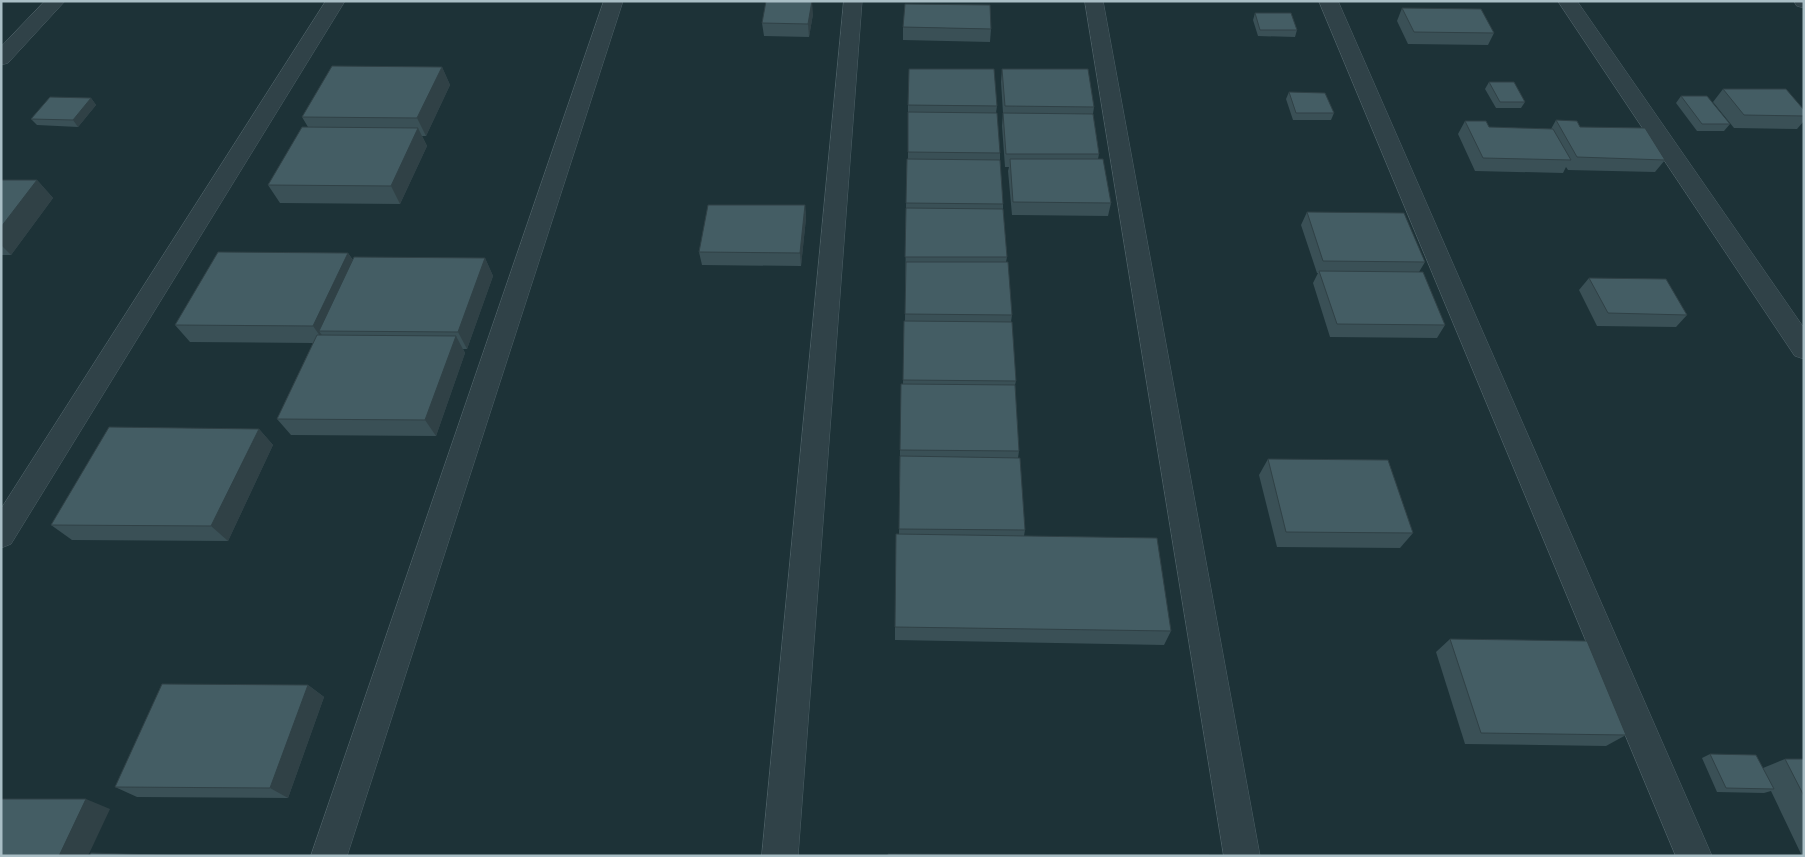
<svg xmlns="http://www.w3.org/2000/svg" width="1805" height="857" font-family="Arial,sans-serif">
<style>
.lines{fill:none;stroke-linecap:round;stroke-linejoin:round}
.minor-casing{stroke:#4d6066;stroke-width:1}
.minor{fill:#304248;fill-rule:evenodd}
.wall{fill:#3a5056}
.shaded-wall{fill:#304146}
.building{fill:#445d64;stroke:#304146}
</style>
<rect width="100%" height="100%" fill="#1d3237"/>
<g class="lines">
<g class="minor-casing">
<g id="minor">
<path d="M45,1H65L8,63L1,65V47Z"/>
<path d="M326,1H345L11,544L1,548V509Z"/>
<path d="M604,1H623L347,856H311Z"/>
<path d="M844,1H862L798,856H762Z"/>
<path d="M1085,1H1103L1260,856H1224Z"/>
<path d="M1319,1H1338L1712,856H1676Z"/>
<path d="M1558,1H1577L1804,328V359L1795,356Z"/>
<path d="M1794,1H1804V8L1797,6Z"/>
</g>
</g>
<use href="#minor" class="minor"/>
</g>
<g class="wall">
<path d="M1402,8L1494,33L1488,45L1408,44L1397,21Z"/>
<path d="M1255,13L1297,30L1295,37L1258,36L1253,20Z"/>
<path d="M813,14L809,37L764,36L762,23Z"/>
<path d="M903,27L991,29L990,42L903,40Z"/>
<path d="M442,67L450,85L426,136H422L427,146L400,204L280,203L268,185L308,127L302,117Z"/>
<path d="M1002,69L1094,107L1093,114L1099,154L1098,159L1111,203L1108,216L1012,215L1008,171L1009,167H1005L1002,126L1003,113L1001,82Z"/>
<path d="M1489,82L1525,102L1521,108H1496L1485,89Z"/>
<path d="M1723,89L1804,110V121L1797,129L1734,128L1713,102Z"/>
<path d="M1289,92L1334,113L1331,120H1293L1286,99Z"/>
<path d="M1681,96L1730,124L1724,131H1697L1676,103Z"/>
<path d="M91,98L96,105L78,127L37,125L31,119Z"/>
<path d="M908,105L997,106L996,113L1000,153V160L1003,204V209L1007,257L1006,262L1012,315L1011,322L1016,381L1015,385L1019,451L1018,458L1025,530L1024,536L1171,631L1164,645L895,640V627L899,534L900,450L903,384L904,321H905L906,208L907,159H908Z"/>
<path d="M1556,120L1580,127L1665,160L1655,172L1568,170L1566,167L1563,173L1475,171L1458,134L1465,121L1489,127L1551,129Z"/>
<path d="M1,180H37L53,198L11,255H1Z"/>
<path d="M805,205L806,218L801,266L702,265L699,252Z"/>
<path d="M1307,212L1425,262L1419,272L1445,325L1437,338L1330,337L1313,283L1318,273H1317L1301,225Z"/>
<path d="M348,253L353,260L485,258L493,276L467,349H463L465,353L436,436L291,435L277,419L313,343L190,342L175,325Z"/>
<path d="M1589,278L1687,315L1676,327L1597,326L1579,290Z"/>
<path d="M259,429L273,445L228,541L72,540L51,525Z"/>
<path d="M1268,459L1413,533L1400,548L1277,547L1259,475Z"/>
<path d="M1450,639L1626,735L1606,746L1465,744L1436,652Z"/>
<path d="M308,685L324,697L288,798L137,797L115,787Z"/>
<path d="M1710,754L1763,768L1785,759H1804V856H1802L1771,791L1764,793L1717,792L1702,758Z"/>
</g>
<g class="shaded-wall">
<path d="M812,1L813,14L809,37L808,24Z"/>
<path d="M442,67L450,85L426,136L417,118Z"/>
<path d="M91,98L96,105L78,127L73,120Z"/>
<path d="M418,128L427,146L400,204L391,186Z"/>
<path d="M37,180L53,198L11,255L1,245V227Z"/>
<path d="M805,205L806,218L801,266L800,253Z"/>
<path d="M348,253L359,270L319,331L326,341L325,343L313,326Z"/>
<path d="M485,258L493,276L467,349L458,332Z"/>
<path d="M456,336L465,353L436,436L425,420Z"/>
<path d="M259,429L273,445L228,541L211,526Z"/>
<path d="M308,685L324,697L288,798L270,788Z"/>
<path d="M86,799L110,809L88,856H59Z"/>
</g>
<g class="building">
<path d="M766,1H812L808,24L762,23Z"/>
<path d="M905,4L990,5L991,29L903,27Z"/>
<path d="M1402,8L1481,9L1494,33L1414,32Z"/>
<path d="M1255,13H1291L1297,30H1260Z"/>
<path d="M332,66L442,67L417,118L302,117Z"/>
<path d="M909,69H994L997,106L908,105Z"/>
<path d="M1002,69H1088L1094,107L1005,106Z"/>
<path d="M1489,82H1514L1525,102H1500Z"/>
<path d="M1723,89H1786L1804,110V116L1744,115Z"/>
<path d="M1289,92L1325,93L1334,113H1296Z"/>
<path d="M1681,96H1707L1730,124H1702Z"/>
<path d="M50,97L91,98L73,120L31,119Z"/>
<path d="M908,112L997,113L1000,153L908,152Z"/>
<path d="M1003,113L1093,114L1099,154H1006Z"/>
<path d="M1556,120L1577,121L1580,127L1645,128L1665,160L1577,157Z"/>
<path d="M1465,121H1486L1489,127L1553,129L1571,160L1483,158Z"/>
<path d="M302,127L418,128L391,186L268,185Z"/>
<path d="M907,159L1000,160L1003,204L906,203Z"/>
<path d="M1010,159H1103L1111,203L1013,202Z"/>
<path d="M1,180H37L1,227Z"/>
<path d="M708,205H805L800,253L699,252Z"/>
<path d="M906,208L1003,209L1007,257H905Z"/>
<path d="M1307,212L1404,213L1425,262L1323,261Z"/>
<path d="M218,252L348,253L313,326L175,325Z"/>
<path d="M354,257L485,258L458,332L319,331Z"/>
<path d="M906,262H1008L1012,315L905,314Z"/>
<path d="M1319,271L1423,272L1445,325L1337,324Z"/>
<path d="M1589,278L1666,279L1687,315L1608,313Z"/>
<path d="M904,321L1012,322L1016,381L903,380Z"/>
<path d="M317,335L456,336L425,420L277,419Z"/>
<path d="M901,384L1015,385L1019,451L900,450Z"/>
<path d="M109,427L259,429L211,526L51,525Z"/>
<path d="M900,456L1020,458L1025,530L899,529Z"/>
<path d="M1268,459L1388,460L1413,533L1286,532Z"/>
<path d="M896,534L1157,538L1171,631L895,627Z"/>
<path d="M1450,639L1587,641L1626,735L1481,733Z"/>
<path d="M162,684L308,685L270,788L115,787Z"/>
<path d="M1710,754L1756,755L1774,789L1726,788Z"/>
<path d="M1785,759H1804V796Z"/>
<path d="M1,799H86L59,856H1Z"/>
<path d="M91,853L189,856H89Z"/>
<path d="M888,854L1209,855V856H888Z"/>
</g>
<rect width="1805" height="857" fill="none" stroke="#a9bec5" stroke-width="5"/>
</svg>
